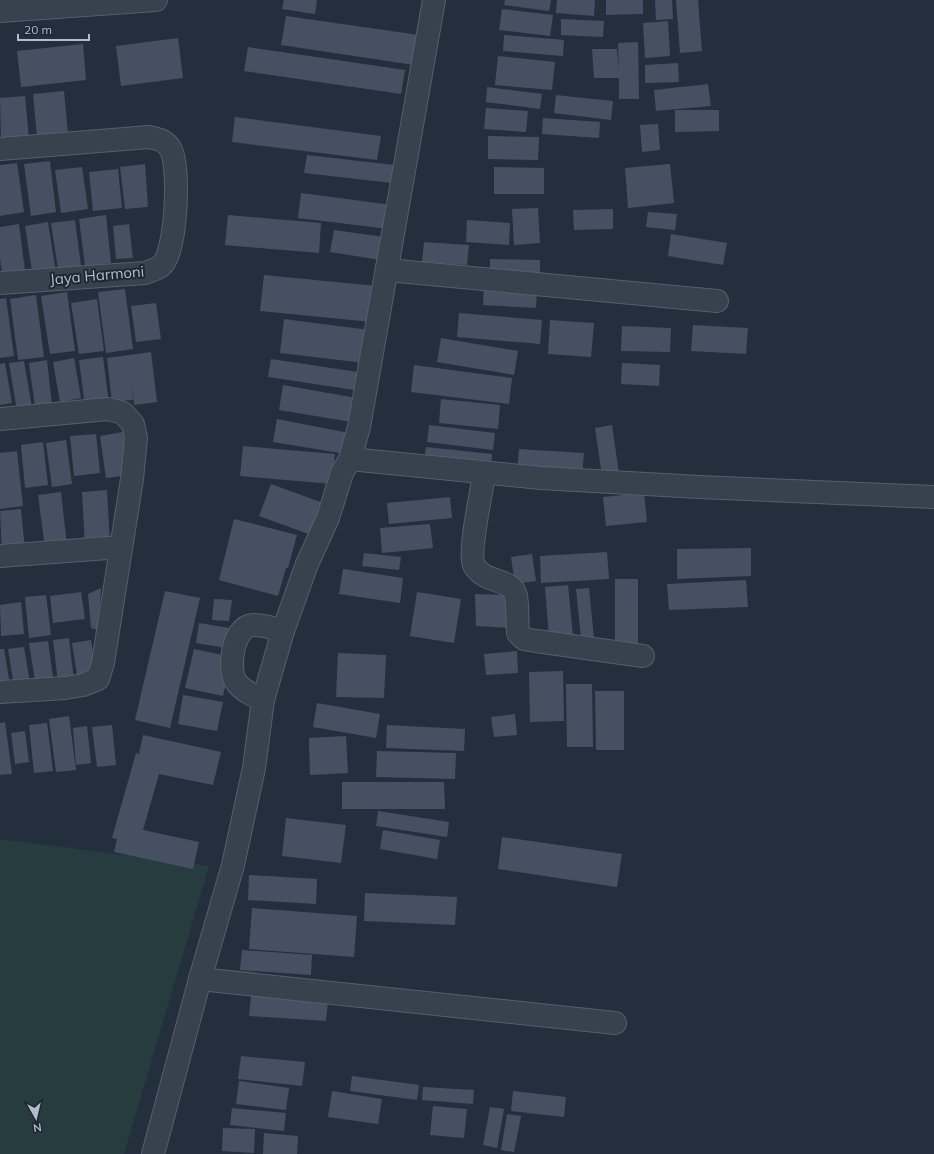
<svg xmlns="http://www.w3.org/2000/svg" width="934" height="1154" font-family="Mulish,sans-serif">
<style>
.green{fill:#263c3f}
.building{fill:#455162}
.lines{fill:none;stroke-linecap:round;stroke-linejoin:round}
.minor-casing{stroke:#565f6c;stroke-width:24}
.minor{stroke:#38414e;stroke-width:22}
.labels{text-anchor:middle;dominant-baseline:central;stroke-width:4;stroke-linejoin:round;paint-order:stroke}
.street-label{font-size:15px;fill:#b4bcc9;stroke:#1d2633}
</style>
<rect width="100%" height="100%" fill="#242f3e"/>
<path class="green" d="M0,839L209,866L124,1154H0Z"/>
<g class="building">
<path d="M284,0H317L315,14L282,9Z"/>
<path d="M505,0H551L549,11L504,5Z"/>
<path d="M557,0H595L594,16L556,13Z"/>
<path d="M606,0H643V14L606,15Z"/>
<path d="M655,0H672L673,19L656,20Z"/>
<path d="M676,0H698L702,51L680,53Z"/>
<path d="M502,9L553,15L550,36L499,30Z"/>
<path d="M286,16L426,36L421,66L281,45Z"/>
<path d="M561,19L604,21L603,37L561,35Z"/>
<path d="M668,21L670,56L645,58L643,23Z"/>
<path d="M504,35L564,40L563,56L503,51Z"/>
<path d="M178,38L183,78L121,86L116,46Z"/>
<path d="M638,42L639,99H619V78H594L592,49H617L619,72L618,43Z"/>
<path d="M83,44L86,80L21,87L17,51Z"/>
<path d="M248,47L405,70L401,94L244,71Z"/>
<path d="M498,56L555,62L552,90L495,85Z"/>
<path d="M678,63L679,82L645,83V65Z"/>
<path d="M708,84L711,106L656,111L654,90Z"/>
<path d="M487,87L542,94L540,109L486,102Z"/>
<path d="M64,91L68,134L37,137L33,94Z"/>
<path d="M556,95L613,101L611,120L554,113Z"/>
<path d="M25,96L29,138L1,141L0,98Z"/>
<path d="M486,108L528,111L526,132L484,129Z"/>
<path d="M675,110H719V131L675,132Z"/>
<path d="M235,117L381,136L377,160L232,142Z"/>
<path d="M543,118L600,122L599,138L542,134Z"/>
<path d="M658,124L660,150L642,152L640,125Z"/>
<path d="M488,136L539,137L538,160L488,159Z"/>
<path d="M307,155L394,165L392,183L304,173Z"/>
<path d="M50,161L56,212L31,216L24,164Z"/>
<path d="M17,163L24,212L0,216V165Z"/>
<path d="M145,164L148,207L125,209L120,167Z"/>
<path d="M670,164L674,203L628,208L625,168Z"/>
<path d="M82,167L88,209L61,213L55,170Z"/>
<path d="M494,167L544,168V194H494Z"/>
<path d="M118,169L122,208L93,211L89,172Z"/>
<path d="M301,193L392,205L389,229L298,218Z"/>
<path d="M538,208L540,243L514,245L512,209Z"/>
<path d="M613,209V229L574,230L573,210Z"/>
<path d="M648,212L677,214L675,230L646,227Z"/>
<path d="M106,215L111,263L85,266L79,219Z"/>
<path d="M228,215L321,223L319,253L225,245Z"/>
<path d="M75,220L81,266L58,269L51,223Z"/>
<path d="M467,220L510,223L509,245L466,242Z"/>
<path d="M48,222L56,273L33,277L25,226Z"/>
<path d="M19,224L25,271L2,274L0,258V227Z"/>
<path d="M129,224L133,258L116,259L113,226Z"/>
<path d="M334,230L391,238L387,261L330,252Z"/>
<path d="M671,234L727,243L723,265L668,256Z"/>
<path d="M424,242L469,245L467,265L422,262Z"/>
<path d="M490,259L540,260V281L490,280Z"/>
<path d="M264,275L376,286L372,322L260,311Z"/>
<path d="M484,283L537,286L536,308L483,305Z"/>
<path d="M125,289L133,349L106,353L98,292Z"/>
<path d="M67,292L75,351L50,354L41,296Z"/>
<path d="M36,295L44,357L18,360L10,299Z"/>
<path d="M6,298L14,356L0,358V299Z"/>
<path d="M97,299L104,351L79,354L71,303Z"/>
<path d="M156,303L161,339L136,342L131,306Z"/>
<path d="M459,313L542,320L540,344L457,337Z"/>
<path d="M284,319L369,330L365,363L280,353Z"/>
<path d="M550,320L594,323L591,357L548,354Z"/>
<path d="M693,325L748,328L746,354L691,351Z"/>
<path d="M622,326L671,328L670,352L621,351Z"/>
<path d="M441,338L518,351L514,375L437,362Z"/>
<path d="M151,352L157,402L134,405L132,383L133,400L112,402L107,358Z"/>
<path d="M103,357L109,404L85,407L79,360Z"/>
<path d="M74,358L81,398L60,402L53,362Z"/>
<path d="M271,359L358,372L355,390L268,377Z"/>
<path d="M47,360L52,405L35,407L29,363Z"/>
<path d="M24,361L32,408L17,411L9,363Z"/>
<path d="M5,363L12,403L0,405V364Z"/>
<path d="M622,363L660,365L659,386L621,384Z"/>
<path d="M414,365L512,378L509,404L411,392Z"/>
<path d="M283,385L362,399L358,423L279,410Z"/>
<path d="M441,399L500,405L498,429L439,423Z"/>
<path d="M277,419L354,434L346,454L273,442Z"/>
<path d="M429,425L495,433L493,450L427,442Z"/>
<path d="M612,425L619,474L602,476L595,428Z"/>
<path d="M123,432L129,475L106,478L100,436Z"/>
<path d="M96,434L100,473L74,476L70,436Z"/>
<path d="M66,440L72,484L52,487L46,443Z"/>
<path d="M43,442L48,485L25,488L21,445Z"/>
<path d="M243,446L335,454L332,484L240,476Z"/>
<path d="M426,447L492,454L491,468L424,461Z"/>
<path d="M519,449L584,453L582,476L517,472Z"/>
<path d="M17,451L23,506L0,509V453Z"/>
<path d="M271,484L326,504L314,536L259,516Z"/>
<path d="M107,490L110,544L85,546L82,492Z"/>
<path d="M61,492L67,545L45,548L38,495Z"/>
<path d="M644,493L647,522L606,526L603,497Z"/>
<path d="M450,497L452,518L389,524L387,503Z"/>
<path d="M21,509L25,550L2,552L0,511Z"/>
<path d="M234,519L297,535L288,568H286L278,596L219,580Z"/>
<path d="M430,524L433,548L382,553L380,528Z"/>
<path d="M751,548V576L677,579V549Z"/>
<path d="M607,552L609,579L541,583L540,556Z"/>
<path d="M364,553L401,557L399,570L362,566Z"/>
<path d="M532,554L536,581L515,584L511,557Z"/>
<path d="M343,569L403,578L400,603L339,594Z"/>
<rect x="615" y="579" width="23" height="65"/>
<path d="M746,580L748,607L669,610L667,584Z"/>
<path d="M568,585L573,636L549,638L545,587Z"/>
<path d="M101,588L98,630L91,628L88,594Z"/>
<path d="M589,588L594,638L581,639L576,589Z"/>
<path d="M165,591L200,598L170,728L135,720Z"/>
<path d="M81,592L85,619L53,623L50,596Z"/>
<path d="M417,592L461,599L454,643L410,636Z"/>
<path d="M475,594L509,595L510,628L476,626Z"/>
<path d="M46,595L51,635L29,638L25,597Z"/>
<path d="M214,599L232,600L229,621L212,620Z"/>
<path d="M21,602L24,634L1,636L0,605Z"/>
<path d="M199,623L235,629L232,649L196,643Z"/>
<path d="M69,638L74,681L58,683L53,640Z"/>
<path d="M91,640L97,678L78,681L72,643Z"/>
<path d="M48,641L54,684L36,687L29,643Z"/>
<path d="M24,647L30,683L14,686L8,649Z"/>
<path d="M0,649H4L10,685L0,687Z"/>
<path d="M194,649L232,657L223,696L185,688Z"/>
<path d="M517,651L518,673L486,675L484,654Z"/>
<path d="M338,653L386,655L384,698L336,697Z"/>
<path d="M563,671L564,721L530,722L529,672Z"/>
<path d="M566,684H592L593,747H567Z"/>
<path d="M595,691H624V750H596Z"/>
<path d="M183,695L223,702L217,731L178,724Z"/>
<path d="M317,703L380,714L376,738L313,727Z"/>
<path d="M515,714L517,735L494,737L491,717Z"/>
<path d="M69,716L76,770L56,772L49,719Z"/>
<path d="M5,722L12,774L0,775V723Z"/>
<path d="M47,723L53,771L34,773L29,725Z"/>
<path d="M112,725L116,765L97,767L92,727Z"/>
<path d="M387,725L465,729L464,751L386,748Z"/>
<path d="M87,726L91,763L76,765L73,728Z"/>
<path d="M25,731L29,762L15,764L11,733Z"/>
<path d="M143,735L221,752L213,785L159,774L143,830L199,842L193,869L114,852L117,839L112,838L136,753L139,754Z"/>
<path d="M346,736L348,773L310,775L309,738Z"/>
<path d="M377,751L456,753L455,779L376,777Z"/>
<path d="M342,782H444L445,809H342Z"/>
<path d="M378,811L449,822L447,837L376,826Z"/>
<path d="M286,818L346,825L341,863L282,856Z"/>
<path d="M383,830L440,840L437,859L380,849Z"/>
<path d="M502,837L622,854L617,887L498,869Z"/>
<path d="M249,875L317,879L316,904L248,900Z"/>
<path d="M365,893L457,897L455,925L364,921Z"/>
<path d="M252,908L357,916L354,957L249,949Z"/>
<path d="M242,950L312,955L311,975L240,970Z"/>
<path d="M251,996L328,1002L326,1021L249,1016Z"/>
<path d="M241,1056L305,1062L302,1086L238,1079Z"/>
<path d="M352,1076L419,1085L417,1100L350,1091Z"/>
<path d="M239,1081L289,1088L286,1110L236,1104Z"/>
<path d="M423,1087L474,1090L473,1104L422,1100Z"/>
<path d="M332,1091L382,1099L378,1124L328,1117Z"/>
<path d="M513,1091L566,1097L564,1117L511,1111Z"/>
<path d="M433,1106L467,1109L464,1138L430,1135Z"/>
<path d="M490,1107L504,1109L497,1148L483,1145Z"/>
<path d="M232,1108L286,1113L284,1131L230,1125Z"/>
<path d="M507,1114L521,1116L514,1152L501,1150Z"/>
<path d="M223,1128L255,1129L254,1153L222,1151Z"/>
<path d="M264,1133L298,1136L297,1154H263Z"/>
</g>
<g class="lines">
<g class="minor-casing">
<g id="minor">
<path d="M0,11L156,0"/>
<path d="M0,149L149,137C158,139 166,140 171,150C180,167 177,253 161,266C157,269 150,271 145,273L0,283"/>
<path d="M387,270L717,301"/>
<path d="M0,419L108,409L123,413L133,424L136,438L132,479L103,663L98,679L83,685L65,688L0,692"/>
<path d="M350,459L541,478L699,487L934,497"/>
<path d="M484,474C482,491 468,552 474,565C485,585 512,577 516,596C518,606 517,622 518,633L524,639L536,641L643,656"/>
<path d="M0,556L121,547"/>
<path d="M263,700C254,696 243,691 237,683C227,672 232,626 253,625C262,625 274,628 283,631"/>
<path d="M200,979L615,1023"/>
<path d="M153,1154L200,979L233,865L254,768L263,700L283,631L307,564L328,518L342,473L350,459L359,427L434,0"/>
</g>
</g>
<use href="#minor" class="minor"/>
</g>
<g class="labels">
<g class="street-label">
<text transform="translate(97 275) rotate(-5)">Jaya Harmoni</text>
</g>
</g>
<g transform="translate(36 1118) rotate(172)" stroke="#1d2633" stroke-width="3" paint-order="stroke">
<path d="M0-3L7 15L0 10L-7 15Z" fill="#b4bcc9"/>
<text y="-6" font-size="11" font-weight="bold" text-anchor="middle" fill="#b4bcc9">N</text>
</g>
<path d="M18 34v6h71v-6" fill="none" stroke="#b4bcc9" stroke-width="2"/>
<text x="24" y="34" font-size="12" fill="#b4bcc9" stroke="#1d2633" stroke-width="3" paint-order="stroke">20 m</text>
</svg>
